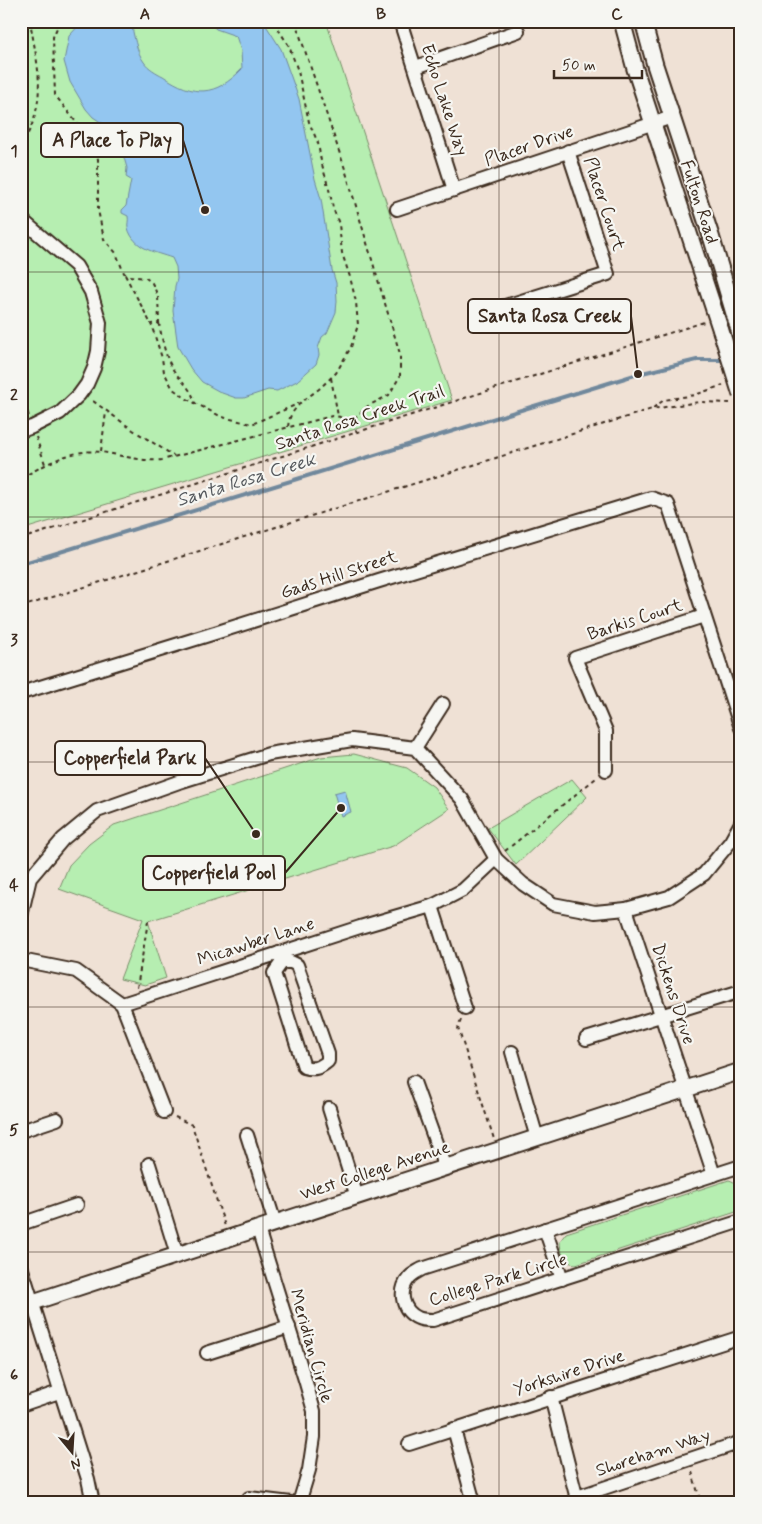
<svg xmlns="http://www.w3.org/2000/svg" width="762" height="1524" font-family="Mynerve,sans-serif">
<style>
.green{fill:#b6eeb1;stroke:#788c68}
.water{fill:#93c6f0;stroke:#70889c}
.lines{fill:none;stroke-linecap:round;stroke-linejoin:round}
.stream{stroke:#70889c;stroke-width:4}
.minor-casing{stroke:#3b2a1e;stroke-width:16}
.major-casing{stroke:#3b2a1e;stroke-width:19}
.path{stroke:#3b2a1e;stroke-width:2;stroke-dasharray:4 4;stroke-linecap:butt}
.minor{stroke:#f6f6f2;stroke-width:12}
.major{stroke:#f6f6f2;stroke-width:15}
.major-bridge-casing{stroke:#3b2a1e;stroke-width:19;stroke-linecap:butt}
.major-bridge{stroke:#f6f6f2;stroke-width:15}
.grid{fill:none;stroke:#3b2a1e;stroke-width:1;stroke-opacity:0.55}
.labels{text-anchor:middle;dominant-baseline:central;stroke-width:4.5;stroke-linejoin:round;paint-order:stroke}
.street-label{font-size:18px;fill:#3b2a1e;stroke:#f6f6f2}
.water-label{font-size:19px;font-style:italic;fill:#55595d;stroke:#f6f6f2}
.leader{fill:none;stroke:#3b2a1e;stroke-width:2}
.callout-dot{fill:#3b2a1e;stroke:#f6f6f2;stroke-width:2}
.callout{fill:#f6f6f2;stroke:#3b2a1e;stroke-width:2}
.callout-label{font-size:19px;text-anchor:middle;font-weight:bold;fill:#3b2a1e}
.neatline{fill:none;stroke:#3b2a1e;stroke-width:2}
.grid-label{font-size:16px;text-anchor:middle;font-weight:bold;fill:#3b2a1e}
</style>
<rect width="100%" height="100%" fill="#efe1d5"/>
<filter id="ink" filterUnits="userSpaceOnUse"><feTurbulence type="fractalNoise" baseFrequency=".02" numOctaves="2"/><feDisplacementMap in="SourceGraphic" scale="10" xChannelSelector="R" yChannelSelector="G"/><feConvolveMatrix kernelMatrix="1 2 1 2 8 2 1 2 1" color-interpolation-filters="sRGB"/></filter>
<g filter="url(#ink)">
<g class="green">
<path d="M21,21H326L452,400L21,530Z"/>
<path d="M354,754L407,768L434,787L449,809L393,846L148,921L166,978L145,985L120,979L143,919L59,889L69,865L89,844L114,825L321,757Z"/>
<path d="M572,779L587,797L516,865L488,828Z"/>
<path d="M729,1180C743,1184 741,1197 741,1209L736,1212L576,1264C564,1264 560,1251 560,1241L566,1233Z"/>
</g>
<g class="water">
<path d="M83,21H131C133,33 137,53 144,62C148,68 157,73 163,76C194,97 215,97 242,69L241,51L236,36L216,29L207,21H259L267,27L281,49L299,99L315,179L321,199L332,270L336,283L337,301L336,312L327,333L322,337L318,348L319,355L316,364L297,381L277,391L268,390L244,398H236L222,393L202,382L191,369L178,347L173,311L175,286L177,279L176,267L172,258C155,252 134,249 128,228C127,224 129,221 128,216L122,213V210L126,206L131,180L126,177L127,168L120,144L105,125L93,117L86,109L70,82L64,61L69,36Z"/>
<path d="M345,790L351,812L341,816L334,793Z"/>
</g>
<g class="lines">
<path class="stream" d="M21,564L638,374L697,360H726"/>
<g class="minor-casing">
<g id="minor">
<path d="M400,21L454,190"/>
<path d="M416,67L518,31"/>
<path d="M397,209L672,117"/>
<path d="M21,219L76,266L91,292L100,323L98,351L94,368L87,384L79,395L60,413L32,427L21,431"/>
<path d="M499,308L608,274L568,151"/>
<path d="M21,693L215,633L379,581L651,498L668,504L741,728"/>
<path d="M415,748L443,704"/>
<path d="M606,770V731L575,658L704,616"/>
<path d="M432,906L465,1008"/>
<path d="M626,909L714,1175"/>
<path d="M21,916L30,878L63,839L97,811L179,782L269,754L352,740L415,748L462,799L496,859L523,884L553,904L595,912L626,909L669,897L704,874L731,841L741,823"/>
<path d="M279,953L282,962L274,973L304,1067C314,1070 320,1068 328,1061V1054L297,965L291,962H282"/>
<path d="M21,960L76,971L122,1004L360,927L432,906L463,890L496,859"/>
<path d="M122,1004L164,1112"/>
<path d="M586,1039L741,991"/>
<path d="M512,1052L537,1138"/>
<path d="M414,1082L445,1168"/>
<path d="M329,1108L357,1197"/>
<path d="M21,1131L57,1119"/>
<path d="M247,1135L275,1223"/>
<path d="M149,1164L177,1255"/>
<path d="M741,1166L422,1269C417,1272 412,1274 409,1278C398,1291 402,1311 418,1318C422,1320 428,1320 433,1320L741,1221"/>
<path d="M21,1224L77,1205"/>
<path d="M258,1229L306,1383L314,1411V1437L309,1470L299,1503"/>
<path d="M545,1229L562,1279"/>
<path d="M21,1266L88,1479L93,1503"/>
<path d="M207,1353L289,1327"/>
<path d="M551,1397L578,1503"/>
<path d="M21,1405L59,1392"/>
<path d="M454,1429L474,1503"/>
<path d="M409,1444L741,1337"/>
<path d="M577,1497L741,1442"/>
<path d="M249,1498L291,1503"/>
</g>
</g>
<g class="major-casing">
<g id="major">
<path d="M622,21L635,69L721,331"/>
<path d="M643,21L655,65L711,236L741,337"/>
<path d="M21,1306L741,1071"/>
</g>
</g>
<g class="path">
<path d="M60,21L53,37L55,95L93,144L98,159V210L104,239L116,253L124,273L129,276L146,278L152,283L158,296L159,323L151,324L162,358L164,372L173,389L187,399L222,417L252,424L300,403L319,389L336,373L351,347L358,325L356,302L350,277L342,253L339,224L333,208L330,193L321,161L318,143L309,122L298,71L289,46L273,21"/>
<path d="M295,21L345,169L400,354V376L389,395L368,406L351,422"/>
<path d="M21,148C26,137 32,127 35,115C44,84 35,52 30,21"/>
<path d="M125,275L151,324"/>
<path d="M159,323C162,338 165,358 174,371C182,382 193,390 195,404"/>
<path d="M331,378L338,416"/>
<path d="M21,389L29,417"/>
<path d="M93,401L133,430L174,456"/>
<path d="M653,408L664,400L695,395L723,385"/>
<path d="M288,427C289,417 292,412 299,405"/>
<path d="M36,437L45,464"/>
<path d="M101,451L106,412"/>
<path d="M21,478C45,465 72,448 101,452C121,455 141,462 162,460L332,416C345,417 350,420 357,432"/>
<path d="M21,539L704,322"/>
<path d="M21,607L652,409L699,402L730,403"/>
<path d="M505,851L596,778"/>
<path d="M137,988L148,921"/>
<path d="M461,1020L458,1028L494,1139"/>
<path d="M175,1117L192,1125L225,1226"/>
<path d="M692,1472L701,1503"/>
<path d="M734,1503L741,1501"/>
</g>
<use href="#minor" class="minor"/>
<use href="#major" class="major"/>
<g class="major-bridge-casing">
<path id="major-bridge" d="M721,331L741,395"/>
</g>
<use href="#major-bridge" class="major-bridge"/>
</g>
</g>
<path class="grid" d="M263,21V1503M499,21V1503M21,272H741M21,517H741M21,762H741M21,1007H741M21,1252H741"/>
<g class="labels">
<g class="street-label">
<text transform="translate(444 100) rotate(72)">Echo Lake Way</text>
<text transform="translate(529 146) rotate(-19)">Placer Drive</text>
<text transform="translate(699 202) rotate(72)">Fulton Road</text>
<text transform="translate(604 204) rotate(72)">Placer Court</text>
<text transform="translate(360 418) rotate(-18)">Santa Rosa Creek Trail</text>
<text transform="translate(339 575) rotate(-18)">Gads Hill Street</text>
<text transform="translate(635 620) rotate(-18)">Barkis Court</text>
<text transform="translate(256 942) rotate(-18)">Micawber Lane</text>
<text transform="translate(673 994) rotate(72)">Dickens Drive</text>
<text transform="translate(375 1171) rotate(-18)">West College Avenue</text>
<text transform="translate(498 1280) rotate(-17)">College Park Circle</text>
<text transform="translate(311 1346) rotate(74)">Meridian Circle</text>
<text transform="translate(569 1373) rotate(-18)">Yorkshire Drive</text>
<text transform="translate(653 1453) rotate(-18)">Shoreham Way</text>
</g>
<g class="water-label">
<text transform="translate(246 480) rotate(-17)">Santa Rosa Creek</text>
</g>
</g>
<path class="leader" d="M205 210L183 140M638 374L631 316M256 834L205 758M341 808L285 873"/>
<g class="callout-dot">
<circle cx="205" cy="210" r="5"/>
<circle cx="638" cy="374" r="5"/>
<circle cx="256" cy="834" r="5"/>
<circle cx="341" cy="808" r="5"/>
</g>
<g class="callout">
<rect x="41" y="123" width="142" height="34" rx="5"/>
<rect x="468" y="299" width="163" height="34" rx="5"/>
<rect x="55" y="741" width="150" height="34" rx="5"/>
<rect x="143" y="856" width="142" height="34" rx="5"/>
</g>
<g class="callout-label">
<text x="112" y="146">A Place To Play</text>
<text x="550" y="322">Santa Rosa Creek</text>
<text x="130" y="764">Copperfield Park</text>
<text x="214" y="879">Copperfield Pool</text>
</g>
<rect width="762" height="1524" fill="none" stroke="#f6f6f2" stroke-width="55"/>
<g transform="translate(72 1452) rotate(162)" stroke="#f6f6f2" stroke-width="4" paint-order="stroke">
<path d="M0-4L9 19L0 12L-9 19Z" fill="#3b2a1e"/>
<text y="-8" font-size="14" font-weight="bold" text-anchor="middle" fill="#3b2a1e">N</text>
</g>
<path d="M554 70v8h88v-8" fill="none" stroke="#3b2a1e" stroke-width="2.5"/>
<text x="562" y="70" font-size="15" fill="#3b2a1e" stroke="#f6f6f2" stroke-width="4" paint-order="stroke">50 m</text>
<rect x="28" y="28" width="706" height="1468" class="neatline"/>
<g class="grid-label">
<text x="145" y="19">A</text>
<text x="381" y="19">B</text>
<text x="617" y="19">C</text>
<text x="14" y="156">1</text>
<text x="14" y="400">2</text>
<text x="14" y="645">3</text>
<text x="14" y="890">4</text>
<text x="14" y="1135">5</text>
<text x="14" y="1380">6</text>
</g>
</svg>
